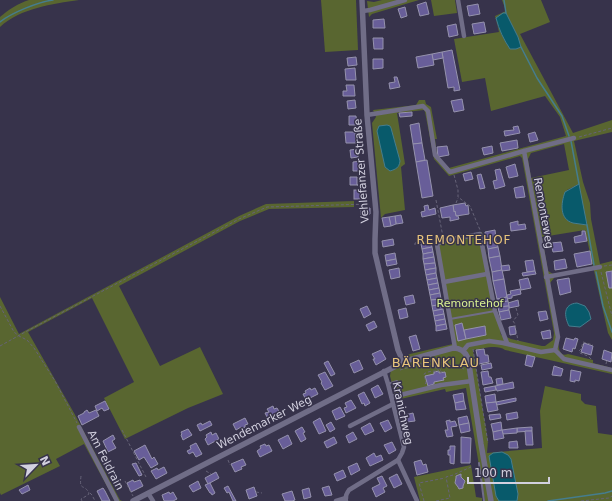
<svg xmlns="http://www.w3.org/2000/svg" width="612" height="501" font-family="'DejaVu Sans',sans-serif">
  <rect width="100%" height="100%" fill="#37334b"/>
  <g fill="#596630" fill-rule="evenodd">
    <path d="M29 0H79C52 4 21 8 0 27V17C8 10 19 3 29 0Z"/>
    <polygon points="321,0 356,0 358,50 325,52"/>
    <polygon points="382,0 419,0 372,14 369,17 367,1 374,2"/>
    <polygon points="431,0 455,0 457,13 434,16"/>
    <path d="M502 0H541L550 22 520 34 573 133 612 120V132L574 141 583 182 590 203 591 219 600 264 612 261V340L608 333 592 262 585 230 542 237 548 271 553 274 554 278 550 283 559 349C561 354 563 356 568 354L593 360V363L612 368V374L505 350C497 344 482 349 473 350L488 441 487 453 542 448 540 411 545 386 581 394V400L585 404 596 406 598 433 612 435V501H517L518 500 496 496 499 501H485L466 388 446 392 445 389 396 400 390 376 392 362 410 354 453 344 434 240 482 232 501 335 511 339 542 346H545L553 340 554 333 522 158 520 156 449 176 434 159 425 112 424 110 397 113 405 164 401 167 405 210 385 214 381 218 372 123 376 117 373 110 416 105 419 100H425L426 104 431 107 437 139H435L437 156 449 168 566 136 560 117 545 96 491 111 485 78 462 82 454 39 499 32 495 16 506 11ZM506 13 518 37 521 47 507 44 498 27 496 19ZM564 144 569 170 531 178 528 159 531 153ZM579 184 586 225C572 221 569 226 562 210L567 190Z"/>
    <polygon points="354,201 354,207 269,209 240,221 119,286 160,366 200,347 223,394 188,408 125,439 104,398 134,382 92,298 28,332 74,413 120,500 122,501 115,501 84,444 56,459 60,466 1,495 0,493 0,297 19,334 239,216 266,204"/>
    <polygon points="471,465 476,497 482,498 482,501 420,501 414,477"/>
  </g>
  <g fill="#085a6b" stroke="#457d8e">
    <path d="M503 13H506L518 37 521 47 516 49H510C504 40 499 30 496 18Z"/>
    <path d="M387 125 390 126 391 128 400 161C399 168 396 169 390 171L385 167 377 131 379 126Z"/>
    <path d="M579 184 587 225C582 224 578 224 573 223 559 219 561 203 565 192Z"/>
    <path d="M577 303 585 306 589 312 591 319 580 327 569 326C564 316 563 304 577 303Z"/>
    <polygon points="502,452 508,455 511,459 518,494 517,501 499,501 496,496 489,456 493,453"/>
  </g>
  <g fill="none" stroke-linecap="round" stroke-linejoin="round">
    <g stroke="#457d8e" stroke-width="1.5">
      <polyline points="504,0 506,13"/>
      <path d="M0 22C11 13 38 2 53 0"/>
      <polyline points="521,47 537,78 562,116 569,136"/>
      <polyline points="571,141 579,184"/>
      <polyline points="587,225 594,265"/>
      <polyline points="596,272 603,306 612,332"/>
      <polyline points="548,501 605,493 612,491"/>
    </g>
  </g>
  <g fill="#685e99" stroke="#9592ad">
    <polygon points="426,2 429,14 420,16 417,5"/>
    <polygon points="478,4 480,14 469,16 467,6"/>
    <polygon points="405,7 407,16 401,18 398,9"/>
    <polygon points="384,19 385,28 373,28 373,20"/>
    <polygon points="484,22 486,32 474,34 472,24"/>
    <polygon points="456,24 458,35 449,37 447,26"/>
    <polygon points="373,38 383,38 383,49 374,49"/>
    <polygon points="452,50 460,90 454,91 454,87 448,88 442,52"/>
    <polygon points="442,52 443,58 433,60 432,54"/>
    <polygon points="432,54 434,65 418,68 416,57"/>
    <polygon points="356,57 357,65 348,66 347,58"/>
    <polygon points="373,59 383,59 383,68 373,69"/>
    <polygon points="355,68 356,80 346,80 345,69"/>
    <polygon points="394,77 397,77 400,87 390,89 389,83 395,82"/>
    <polygon points="346,85 354,85 355,96 343,96 343,91 347,91"/>
    <polygon points="462,99 464,110 454,112 451,101"/>
    <polygon points="355,100 356,108 348,109 347,101"/>
    <polygon points="412,112 412,116 400,117 399,113"/>
    <polygon points="349,116 356,116 357,125 349,125"/>
    <polygon points="419,123 422,143 413,144 410,125"/>
    <polygon points="518,126 520,133 505,136 504,131 514,130 513,127"/>
    <polygon points="345,132 355,132 356,143 346,143"/>
    <polygon points="535,132 538,140 530,142 528,134"/>
    <polygon points="517,140 518,148 502,151 500,143"/>
    <polygon points="422,143 425,160 416,162 413,144"/>
    <polygon points="447,146 449,155 438,157 437,147"/>
    <polygon points="492,146 493,153 484,155 482,148"/>
    <polygon points="358,149 358,157 351,158 350,150"/>
    <polygon points="427,160 433,196 422,198 416,162"/>
    <polygon points="361,161 361,171 353,171 353,162"/>
    <polygon points="515,164 518,176 509,178 506,167"/>
    <polygon points="500,169 505,186 495,189 493,181 497,180 495,170"/>
    <polygon points="471,172 473,179 465,181 463,174"/>
    <polygon points="481,174 485,188 480,189 477,175"/>
    <polygon points="350,177 357,177 357,185 358,185 350,185"/>
    <polygon points="523,186 525,197 516,198 514,188"/>
    <rect x="354" y="190" width="10" height="9"/>
    <polygon points="465,203 466,206 468,205 469,214 456,216 455,211 454,212 453,205"/>
    <polygon points="428,205 429,210 435,208 436,214 422,217 421,212 425,211 424,206"/>
    <polygon points="453,205 454,212 455,211 456,216 458,216 459,219 450,221 450,217 442,218 440,208"/>
    <polygon points="370,208 370,214 361,215 361,209"/>
    <polygon points="401,215 403,223 396,224 395,216"/>
    <polygon points="395,216 396,224 391,226 389,217"/>
    <polygon points="389,217 391,226 384,227 382,218"/>
    <polygon points="518,221 518,225 525,224 526,229 511,231 510,223"/>
    <polygon points="495,230 496,239 486,241 485,232"/>
    <polygon points="582,231 585,231 587,241 575,243 574,237 582,235"/>
    <polygon points="393,239 394,245 383,247 382,241"/>
    <polygon points="496,239 498,247 488,249 486,241"/>
    <polygon points="431,242 432,247 422,249 421,244"/>
    <polygon points="561,242 563,251 553,252 551,243"/>
    <polygon points="432,247 433,252 423,254 422,249"/>
    <polygon points="498,247 500,256 489,258 488,249"/>
    <polygon points="590,251 592,264 577,267 574,254"/>
    <polygon points="433,252 434,257 423,259 423,254"/>
    <polygon points="395,253 396,259 386,261 385,255"/>
    <polygon points="500,256 502,270 492,272 489,258"/>
    <polygon points="434,257 435,263 424,264 423,259"/>
    <polygon points="396,259 397,264 387,266 386,261"/>
    <polygon points="565,259 567,268 555,270 554,261"/>
    <polygon points="533,260 535,271 527,272 525,261"/>
    <polygon points="435,263 436,268 425,270 424,264"/>
    <polygon points="509,265 510,270 502,271 501,266"/>
    <polygon points="399,268 400,277 391,279 389,270"/>
    <polygon points="436,268 436,273 426,275 425,270"/>
    <polygon points="502,270 504,279 493,281 492,272"/>
    <polygon points="535,271 536,274 523,276 522,273"/>
    <polygon points="612,271 612,288 609,288 606,272"/>
    <polygon points="436,273 437,278 427,280 426,275"/>
    <polygon points="437,278 438,283 428,285 427,280"/>
    <polygon points="528,278 531,288 521,290 519,280"/>
    <polygon points="569,278 571,292 560,295 557,280"/>
    <polygon points="504,279 507,297 497,299 493,281"/>
    <polygon points="438,283 439,288 429,290 428,285"/>
    <polygon points="439,288 440,293 430,295 429,290"/>
    <polygon points="520,289 521,294 512,296 512,298 507,299 507,295 511,294 510,291"/>
    <polygon points="440,293 441,299 431,300 430,295"/>
    <polygon points="413,295 415,303 406,305 404,297"/>
    <polygon points="507,297 508,301 498,303 497,299"/>
    <polygon points="441,299 442,304 432,306 431,300"/>
    <polygon points="518,300 519,306 509,308 508,303"/>
    <polygon points="508,301 509,306 498,307 498,303"/>
    <polygon points="442,304 443,309 433,311 432,306"/>
    <polygon points="367,306 371,314 364,318 360,309"/>
    <polygon points="509,306 509,310 499,312 498,307"/>
    <polygon points="406,308 408,317 400,319 398,310"/>
    <polygon points="443,309 444,314 434,316 433,311"/>
    <polygon points="509,310 511,318 501,320 499,312"/>
    <polygon points="546,311 548,319 540,321 538,312"/>
    <polygon points="444,314 445,319 435,321 434,316"/>
    <polygon points="445,319 446,324 436,326 435,321"/>
    <polygon points="374,321 377,327 369,331 366,325"/>
    <polygon points="462,323 466,339 458,341 455,325"/>
    <polygon points="446,324 447,329 436,331 436,326"/>
    <polygon points="485,326 486,335 466,339 464,330"/>
    <polygon points="515,326 516,334 510,335 509,327"/>
    <polygon points="550,330 551,338 543,339 541,332"/>
    <polygon points="416,335 420,349 413,351 409,337"/>
    <polygon points="566,338 574,340 575,338 578,339 575,349 573,348 572,352 563,349"/>
    <polygon points="584,343 593,346 591,355 581,352"/>
    <polygon points="484,349 485,355 488,355 489,362 479,364 476,350"/>
    <polygon points="381,350 386,359 376,365 373,359 375,359 372,354"/>
    <polygon points="604,350 612,353 611,362 602,359"/>
    <polygon points="527,355 535,357 532,367 525,365"/>
    <polygon points="359,360 363,369 354,373 350,364"/>
    <polygon points="328,361 335,374 331,376 324,363"/>
    <polygon points="491,363 492,368 482,370 481,365"/>
    <polygon points="554,366 563,369 561,376 552,375"/>
    <polygon points="571,370 581,372 579,381 575,380 575,382 570,381"/>
    <polygon points="439,371 439,373 445,372 446,377 443,378 444,380 434,382 434,384 428,386 425,376 434,374 434,372"/>
    <polygon points="488,371 489,377 491,377 493,383 483,385 481,372"/>
    <polygon points="325,372 333,386 325,390 321,383 322,382 318,375"/>
    <polygon points="502,378 503,384 497,385 496,379"/>
    <polygon points="513,382 514,388 497,391 495,386"/>
    <polygon points="378,385 383,394 375,398 371,389"/>
    <polygon points="495,386 496,390 485,392 484,388"/>
    <polygon points="310,388 311,390 315,388 318,394 306,400 303,394 306,393 305,391"/>
    <polygon points="364,392 370,403 365,406 364,403 362,404 358,395"/>
    <polygon points="463,393 464,401 455,403 453,395"/>
    <polygon points="495,394 496,402 486,403 485,396"/>
    <polygon points="516,398 516,401 497,405 496,402"/>
    <polygon points="351,400 356,408 346,413 344,408 347,407 345,403"/>
    <polygon points="105,401 109,409 104,411 102,408 97,411 95,406"/>
    <polygon points="464,401 466,409 456,410 455,403"/>
    <polygon points="496,402 498,410 488,412 486,403"/>
    <polygon points="273,406 274,409 277,408 280,413 268,419 265,413 269,412 267,409"/>
    <polygon points="340,407 345,416 336,420 332,411"/>
    <polygon points="87,410 89,413 96,410 99,416 82,425 78,416 84,413 84,412"/>
    <polygon points="517,412 518,418 507,420 506,414"/>
    <polygon points="413,413 415,421 407,422 405,415"/>
    <polygon points="500,414 501,418 490,420 489,415"/>
    <polygon points="467,416 469,423 459,425 458,418"/>
    <polygon points="245,418 248,424 245,425 245,427 242,429 241,427 236,430 233,424"/>
    <polygon points="320,418 326,431 319,434 313,422"/>
    <polygon points="388,420 392,428 385,432 380,423"/>
    <polygon points="450,420 450,422 455,421 457,426 451,427 453,436 447,437 445,430 448,430 446,421"/>
    <polygon points="210,421 212,425 200,431 197,425 201,423 202,425"/>
    <polygon points="331,422 335,429 330,432 326,425"/>
    <polygon points="501,422 502,430 493,432 491,424"/>
    <polygon points="370,423 374,431 365,435 361,428"/>
    <polygon points="469,423 470,431 461,433 459,425"/>
    <polygon points="302,427 305,432 303,433 306,439 301,442 295,431"/>
    <polygon points="532,427 532,431 517,432 517,428"/>
    <polygon points="517,428 517,433 503,434 502,430"/>
    <polygon points="188,429 192,435 183,440 181,435 182,434 181,432"/>
    <polygon points="502,430 504,438 494,440 493,432"/>
    <polygon points="525,431 532,431 533,445 526,445"/>
    <polygon points="211,432 212,435 216,433 219,439 208,445 205,439 207,437 206,435"/>
    <polygon points="353,432 357,439 349,443 346,436"/>
    <polygon points="113,435 115,439 112,441 116,448 108,452 103,441"/>
    <polygon points="288,435 292,444 283,449 278,440"/>
    <polygon points="334,437 337,443 327,448 324,442"/>
    <polygon points="461,437 471,438 470,463 461,463"/>
    <polygon points="517,441 518,448 509,448 509,442"/>
    <polygon points="392,442 396,450 389,454 384,445"/>
    <polygon points="196,443 202,454 196,457 193,452 189,454 187,451 191,449 190,446"/>
    <polygon points="265,444 266,446 269,445 272,451 260,457 257,451 261,448 260,446"/>
    <polygon points="145,445 152,459 154,457 158,464 151,468 144,457 139,460 134,451"/>
    <polygon points="450,446 455,446 454,464 450,463 450,455 448,455 448,450 450,450"/>
    <polygon points="374,453 376,457 381,455 383,460 370,466 366,458"/>
    <polygon points="243,459 246,465 241,467 242,469 235,472 231,464"/>
    <polygon points="421,460 423,465 426,464 428,472 417,475 414,462"/>
    <polygon points="136,463 142,475 139,476 132,464"/>
    <polygon points="357,463 360,470 351,475 348,467"/>
    <polygon points="164,467 167,473 156,479 151,471 157,468 158,470"/>
    <polygon points="343,470 346,477 337,481 334,474"/>
    <polygon points="216,472 219,478 208,484 205,478"/>
    <polygon points="397,474 402,484 394,488 389,478"/>
    <polygon points="461,474 461,477 465,481 463,486 463,488 459,489 458,487 455,483 456,478 456,476"/>
    <polygon points="382,476 387,486 383,488 385,492 376,497 372,488 380,484 377,478"/>
    <polygon points="133,480 134,482 140,480 143,486 131,492 127,483"/>
    <polygon points="198,481 201,488 193,492 189,486"/>
    <polygon points="210,483 215,493 212,495 211,493 210,493 205,485"/>
    <polygon points="28,485 30,490 22,494 19,490"/>
    <polygon points="228,486 236,501 233,501 229,492 227,493 224,488"/>
    <polygon points="329,486 332,495 325,496 322,488"/>
    <polygon points="254,487 257,496 249,499 246,490"/>
    <polygon points="103,488 105,491 110,501 102,501 97,491"/>
    <polygon points="309,488 311,497 304,499 302,490"/>
    <polygon points="292,491 295,500 292,501 285,501 282,494"/>
    <polygon points="169,492 170,494 173,492 177,499 173,501 164,501 162,495"/>
  </g>
  <g fill="none" stroke-linecap="round" stroke-linejoin="round">
    <g stroke="#666378" stroke-width="1" stroke-dasharray="3 2" stroke-linecap="butt">
      <polyline points="579,137 612,128"/>
      <polyline points="454,175 458,190 458,197 470,206 480,230"/>
      <polyline points="436,200 443,237"/>
      <polyline points="456,203 458,198"/>
      <polyline points="415,245 415,243 433,241"/>
      <polyline points="604,266 612,265"/>
      <polyline points="601,272 612,316"/>
      <polyline points="0,306 14,332 19,336 27,340 34,348 55,381 77,423"/>
      <polyline points="516,308 518,315 513,321 515,324 518,341"/>
      <polyline points="0,346 27,331 239,219 267,207 369,204"/>
      <polyline points="473,349 488,443"/>
      <path d="M591 359C588 355 584 355 580 353L579 351 581 349 583 342 593 345"/>
      <polyline points="434,361 437,371"/>
      <polyline points="606,364 607,360"/>
      <polyline points="437,369 442,368"/>
      <polyline points="400,370 434,360 464,369"/>
      <polyline points="440,372 442,372 442,370 440,370"/>
      <path d="M425 384 426 383 424 374C428 371 434 371 439 371"/>
      <polyline points="275,416 278,421"/>
      <polyline points="122,430 146,477"/>
      <polyline points="228,460 230,465"/>
      <polyline points="206,471 211,474"/>
      <path d="M81 476C79 492 84 483 89 493L88 495 81 499 82 501"/>
      <polyline points="125,481 133,496"/>
      <polyline points="256,492 262,493"/>
      <polyline points="90,493 92,495 95,501"/>
      <polyline points="163,501 164,500"/>
      <polyline points="424,501 419,483 445,478"/>
      <polyline points="436,501 450,498 446,477 453,475 471,467"/>
      <polyline points="581,501 609,498 612,496"/>
    </g>
    <g stroke="#706d87" stroke-width="2">
      <polyline points="450,319 495,311"/>
      <polyline points="388,384 397,381"/>
      <polyline points="479,463 484,501"/>
    </g>
    <g stroke="#706d87" stroke-width="4.5">
      <polyline points="458,0 464,36"/>
      <polyline points="363,11 370,10 405,0"/>
      <polyline points="367,115 423,106 428,111 435,155 450,172 524,151 558,337 555,350"/>
      <polyline points="524,151 574,138"/>
      <polyline points="546,277 600,267"/>
      <polyline points="444,282 487,274"/>
      <polyline points="455,348 437,244 443,241 480,234 495,311 507,343"/>
      <polyline points="555,350 564,359 612,370"/>
      <polyline points="463,351 468,345 489,341 503,343 541,352 555,350"/>
      <polyline points="392,397 441,385 472,381"/>
      <polyline points="350,426 393,404"/>
      <polyline points="79,427 117,501"/>
      <polyline points="398,460 417,501"/>
      <polyline points="148,493 153,501"/>
      <polyline points="336,501 346,498"/>
      <path d="M346 501C345 497 346 494 349 490L398 460 402 453 404 447 388 384 384 371"/>
    </g>
    <g stroke="#706d87" stroke-width="5.5">
      <polyline points="362,0 367,115 376,212 375,239 375,253 398,350 401,357 404,359"/>
      <path d="M404 359 409 360 453 348C460 348 465 351 468 358L481 444 491 501"/>
      <polyline points="133,501 394,367 404,359"/>
    </g>
  </g>
  <g text-anchor="middle" stroke-width="3" stroke-linejoin="round" paint-order="stroke">
    <g font-size="11" fill="#d2d0df" stroke="#37334b">
      <text transform="translate(361 171) rotate(-94)" y="4">Vehlefanzer Straße</text>
      <text transform="translate(544 213) rotate(80)" y="4">Remonteweg</text>
      <text transform="translate(403 413) rotate(78)" y="4">Kranichweg</text>
      <text transform="translate(264 422) rotate(-27)" y="4">Wendemarker Weg</text>
      <text transform="translate(106 460) rotate(63)" y="4">Am Feldrain</text>
    </g>
    <g font-size="11" fill="#d9f191" stroke="#37334b">
      <text x="470" y="307">Remontehof</text>
    </g>
    <g font-size="12" letter-spacing="1" fill="#e8c47b" stroke="#37334b">
      <text x="464" y="244">REMONTEHOF</text>
    </g>
    <g font-size="13" letter-spacing="1" fill="#e8c47b" stroke="#37334b">
      <text x="436" y="367">BÄRENKLAU</text>
    </g>
  </g>
  <g transform="translate(36 465) rotate(65)" stroke="#37334b" stroke-width="3" paint-order="stroke">
  <path d="M0-3L7 15L0 10L-7 15Z" fill="#d2d0df"/>
  <text y="-6" font-size="11" font-weight="bold" text-anchor="middle" fill="#d2d0df">N</text>
  </g>
  <path d="M468 477v6h81v-6" fill="none" stroke="#d2d0df" stroke-width="2"/>
  <text x="474" y="477" font-size="12" fill="#d2d0df" stroke="#37334b" stroke-width="3" paint-order="stroke">100 m</text>
</svg>
